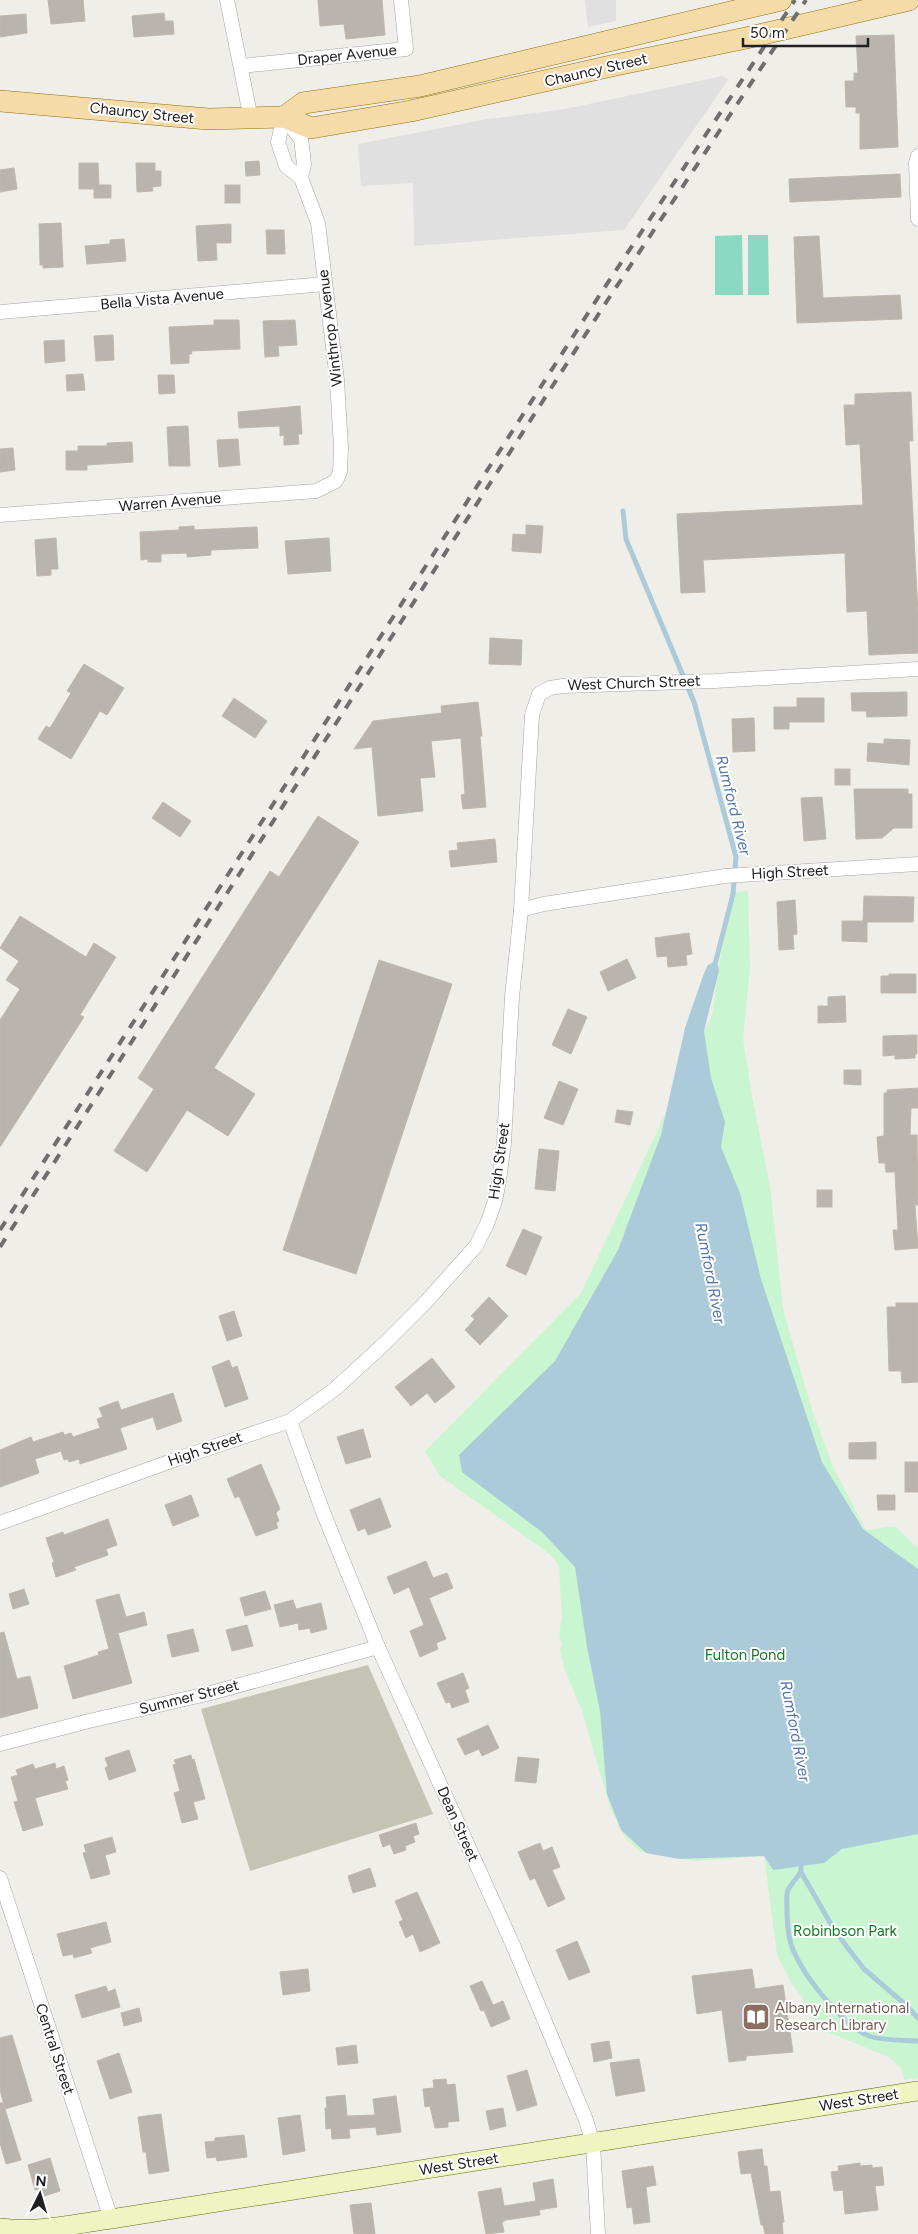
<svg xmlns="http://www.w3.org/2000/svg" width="918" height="2234" font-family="Figtree,sans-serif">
  <rect width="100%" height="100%" fill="#f0eee8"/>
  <polygon fill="#c3c4b4" points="368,1665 433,1814 250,1871 201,1709"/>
  <path fill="#c9f6d1" d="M748 891 750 970 743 1039 752 1095 771 1193 783 1309 812 1410 833 1467 866 1530 895 1526 918 1548V2078L904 2080 901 2068 889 2057 820 2029 801 2004 804 2000 792 1984 777 1955 764 1856 694 1861 640 1852 626 1839 610 1807 582 1711 565 1670 560 1650 562 1643 559 1638C561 1631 559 1626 562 1620L559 1567 554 1558 540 1547 440 1476 425 1451 581 1293 712 1015 730 893Z"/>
  <g fill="#8cd9c2">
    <polygon points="742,235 743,295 715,295 715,236"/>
    <polygon points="748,235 768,235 769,295 748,295"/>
  </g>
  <g fill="#e0e0e0">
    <polygon points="585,0 616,0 616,21 588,27"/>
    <polygon points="723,76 728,80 624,230 414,246 413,183 361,186 358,144 488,119 565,109"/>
  </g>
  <polygon fill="#accbda" points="714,962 718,965 719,971 704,1031 711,1078 725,1122 721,1147 740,1193 761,1279 822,1462 863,1529 918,1569 918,1834 842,1849 824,1863 773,1870 764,1856 679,1859 646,1853 621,1830 607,1794 600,1711 587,1647 575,1567 542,1532 462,1472 459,1455 555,1361 618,1250 661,1135 685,1028 704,973 708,965"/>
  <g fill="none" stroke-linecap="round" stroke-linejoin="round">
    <g stroke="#accbda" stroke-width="5">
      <polyline points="623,511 626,539 694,702 736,857 733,894 714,968"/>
      <polyline points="801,1859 801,1872 832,1926 847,1947 864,1969 906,2005 918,2018"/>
      <path d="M801 1872C797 1878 791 1884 788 1890 786 1895 787 1904 787 1909 787 1924 788 1941 795 1954 806 1978 844 2027 869 2036 884 2041 902 2040 918 2041"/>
    </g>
  </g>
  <g fill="#b9b4ad" stroke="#c1b7ab">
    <polygon points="48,0 83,0 85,21 51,24"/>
    <polygon points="318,0 382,0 385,35 346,39 344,24 320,26"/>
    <polygon points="164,13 165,21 173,21 174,34 134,37 132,16"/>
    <polygon points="26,14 27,33 0,37 0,16"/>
    <polygon points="894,35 898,147 860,149 860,113 856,113 856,107 846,107 845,81 854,81 854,73 858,73 856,36"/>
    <polygon points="259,161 260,175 246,176 245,162"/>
    <polygon points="79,163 98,163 99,185 111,185 111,198 94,198 94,189 79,189"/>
    <polygon points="136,163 155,163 155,171 161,171 161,186 152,187 153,191 137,192"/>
    <polygon points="14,168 17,189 0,192 0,170"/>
    <polygon points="900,174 901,197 790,202 789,179"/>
    <rect x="225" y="185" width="15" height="18"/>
    <polygon points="61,223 63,267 43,268 43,265 40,265 39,224"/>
    <polygon points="231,224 231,243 216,243 217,260 198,261 196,226"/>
    <polygon points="266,230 284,230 285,254 267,254"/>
    <polygon points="819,236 823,298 900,295 902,319 797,323 794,237"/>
    <polygon points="124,239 126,261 87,264 85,246 110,244 110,240"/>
    <polygon points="214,320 239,320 240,349 191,351 192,354 189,354 189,363 171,364 169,327 214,325"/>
    <polygon points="295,320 297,345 278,346 279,356 265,357 263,321"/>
    <polygon points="113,335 114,360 96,361 94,336"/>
    <polygon points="64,340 65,361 45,363 44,341"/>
    <polygon points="83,374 85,390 67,391 66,375"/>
    <polygon points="158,375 174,375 175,393 159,394"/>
    <polygon points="911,392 913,441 909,441 918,613 918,653 869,655 867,611 847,612 845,553 703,560 705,592 681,593 677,514 863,505 860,444 846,445 844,405 855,405 855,394"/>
    <polygon points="300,406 302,434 298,434 299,444 284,445 284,435 280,436 280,426 239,428 238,412"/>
    <polygon points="188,426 190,466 169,466 167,427"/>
    <polygon points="238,439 240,465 219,467 217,440"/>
    <polygon points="132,442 133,462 87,465 87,470 66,470 66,451 78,451 78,446 107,446 107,443"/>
    <polygon points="13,448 15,470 0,472 0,449"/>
    <polygon points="526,525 543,526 541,553 512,551 513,534 526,535"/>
    <polygon points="194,526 194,530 257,527 258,548 211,550 211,555 187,557 187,553 161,554 161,562 148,562 148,559 141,560 140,532 179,530 179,527"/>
    <polygon points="56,538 58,569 51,569 51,575 37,576 35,540"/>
    <polygon points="329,538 331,571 288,574 285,541"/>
    <polygon points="490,638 522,640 521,665 489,664"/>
    <polygon points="84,664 124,688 107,715 100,711 71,759 38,739 46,726 50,728 71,693 67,691"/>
    <polygon points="907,692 907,716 867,717 866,711 852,711 851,693"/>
    <polygon points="234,698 267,721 255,738 222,716"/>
    <polygon points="797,698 824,698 824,722 789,722 789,729 774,729 774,707 797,707"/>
    <polygon points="478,702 482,736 480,736 486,807 463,809 461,795 465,794 461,738 431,741 435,777 420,778 423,811 378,816 372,747 354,749 373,721 442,713 441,706"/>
    <polygon points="754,718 755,751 733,752 732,719"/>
    <polygon points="884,739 910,740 909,765 867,761 868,743 884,744"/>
    <rect x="835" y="769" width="15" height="16"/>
    <polygon points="854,789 908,789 908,794 912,794 912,828 894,828 882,838 856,839"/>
    <polygon points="822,797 826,839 804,841 801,798"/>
    <polygon points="163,802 191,821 180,837 152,818"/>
    <polygon points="318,816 359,842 214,1068 255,1094 228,1136 187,1110 147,1172 114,1151 154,1089 138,1078 270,871 279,877"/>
    <polygon points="495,839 497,862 451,867 449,851 458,850 457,843"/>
    <polygon points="864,896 914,897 913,922 867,922 867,942 842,941 842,921 863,921"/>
    <polygon points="795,900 797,934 793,935 794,949 779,950 777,902"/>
    <polygon points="20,916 86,957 94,943 116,957 80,1015 84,1017 0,1147 0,1020 20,989 6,980 19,961 0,948"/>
    <polygon points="689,933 692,954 686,955 687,965 668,967 667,956 657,957 655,938"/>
    <polygon points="627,959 636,978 608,991 600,972"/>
    <polygon points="379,960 452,984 356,1274 283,1250"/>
    <polygon points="889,974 916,974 916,993 881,993 881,976 889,976"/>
    <polygon points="845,996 846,1022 818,1023 818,1006 828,1006 828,997"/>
    <polygon points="568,1009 587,1017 571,1054 552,1045"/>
    <polygon points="917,1035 917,1054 915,1054 915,1058 895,1059 895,1055 883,1056 883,1036"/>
    <polygon points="844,1070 861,1070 861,1085 844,1084"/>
    <polygon points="559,1081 578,1089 563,1125 544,1118"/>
    <polygon points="918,1088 918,1108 911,1108 910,1135 917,1135 918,1205 915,1205 918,1248 895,1250 893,1230 898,1230 895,1172 886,1172 885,1163 879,1163 877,1137 884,1136 884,1093 887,1093 887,1090"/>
    <polygon points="617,1110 633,1112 630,1125 615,1122"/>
    <polygon points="539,1149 559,1151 555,1191 535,1189"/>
    <rect x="817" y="1190" width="15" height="17"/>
    <polygon points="523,1229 542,1237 526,1275 506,1266"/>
    <polygon points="489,1297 508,1316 480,1345 465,1330 475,1319 471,1316"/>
    <polygon points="896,1303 918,1303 918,1382 902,1383 901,1371 889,1371 887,1307 896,1307"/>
    <polygon points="234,1311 242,1336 227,1341 219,1316"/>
    <polygon points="432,1358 455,1387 435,1403 427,1393 411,1406 395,1387"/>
    <polygon points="229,1360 232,1368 237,1366 248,1399 225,1407 212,1367"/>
    <polygon points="173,1393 182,1421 157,1430 153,1417 120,1428 127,1449 80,1464 79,1459 69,1462 68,1459 64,1460 61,1451 35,1459 39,1473 0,1487 0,1450 31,1437 33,1442 63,1432 64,1435 71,1433 73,1437 100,1428 97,1419 103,1417 99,1408 118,1401 121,1410"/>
    <polygon points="363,1429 371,1457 346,1464 337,1437"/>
    <polygon points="876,1442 876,1459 849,1459 849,1443"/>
    <rect x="905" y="1462" width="13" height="30"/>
    <polygon points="261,1464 280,1509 276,1513 279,1521 276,1523 278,1528 256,1536 239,1496 235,1498 227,1479"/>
    <polygon points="191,1495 199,1516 173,1526 165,1505"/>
    <polygon points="877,1495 895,1495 895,1510 878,1510"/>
    <polygon points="380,1498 391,1527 368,1535 365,1528 358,1531 350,1510"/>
    <polygon points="108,1519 117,1545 106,1549 108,1555 74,1567 76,1570 56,1577 52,1563 54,1562 46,1538 63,1532 64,1535"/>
    <polygon points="426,1561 433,1578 447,1573 453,1588 429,1598 446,1639 436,1643 438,1649 420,1657 410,1631 424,1625 409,1587 394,1594 387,1577"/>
    <polygon points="24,1589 29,1604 13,1609 9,1594"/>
    <polygon points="265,1591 271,1609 245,1616 240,1598"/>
    <polygon points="119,1594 126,1617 144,1612 147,1625 118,1633 132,1683 73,1699 64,1666 99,1655 98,1652 109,1649 96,1600"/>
    <polygon points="293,1600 296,1609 321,1603 327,1629 311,1633 310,1628 299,1630 298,1623 280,1627 274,1605"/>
    <polygon points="247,1625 253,1646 232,1651 226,1630"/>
    <polygon points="193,1629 199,1651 172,1657 167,1635"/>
    <polygon points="4,1632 17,1679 30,1676 38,1708 0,1718 0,1633"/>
    <polygon points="463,1673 469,1688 465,1690 469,1702 452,1708 450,1702 446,1703 437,1683"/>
    <polygon points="488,1725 499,1748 482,1756 479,1749 465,1755 457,1739"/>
    <polygon points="129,1750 136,1771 109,1780 105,1768 108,1766 105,1758"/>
    <polygon points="191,1755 192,1760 194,1759 205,1799 193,1802 198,1819 182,1823 174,1793 180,1791 173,1765 176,1764 174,1760"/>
    <polygon points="518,1757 539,1759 536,1783 515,1781"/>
    <polygon points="55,1763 56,1769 64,1766 68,1780 65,1781 68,1789 35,1798 43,1825 23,1831 14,1802 18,1801 11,1777 18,1775 16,1770 33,1764 35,1769"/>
    <polygon points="416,1823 419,1834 413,1836 415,1842 405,1846 406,1850 394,1854 390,1844 383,1847 379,1835"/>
    <polygon points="112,1837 116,1852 105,1855 110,1874 91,1879 83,1853 86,1852 84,1845"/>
    <polygon points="540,1843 543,1851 552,1847 560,1867 552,1870 565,1899 548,1907 535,1878 530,1880 518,1852"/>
    <polygon points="370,1868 376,1886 353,1893 348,1876"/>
    <polygon points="417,1892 440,1943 420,1952 413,1934 406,1938 399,1922 403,1920 395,1901"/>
    <polygon points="106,1922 111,1942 90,1948 92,1953 74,1958 73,1954 63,1956 57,1934"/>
    <polygon points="577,1941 590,1972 569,1980 556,1950"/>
    <polygon points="308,1969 310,1991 283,1995 280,1972"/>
    <polygon points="752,1969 755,1989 783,1985 793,2052 746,2056 746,2060 729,2062 722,2010 697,2014 692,1976"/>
    <polygon points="482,1981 493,2005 503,2001 510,2019 491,2027 484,2010 481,2011 470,1986"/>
    <polygon points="106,1986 108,1992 115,1989 120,2007 82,2018 75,1995"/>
    <polygon points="139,2008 142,2021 124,2026 121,2013"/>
    <polygon points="12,2035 32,2101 5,2109 0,2090 0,2038"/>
    <polygon points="609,2041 612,2058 594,2062 591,2044"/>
    <polygon points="356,2045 358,2063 338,2065 336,2048"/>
    <polygon points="119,2053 132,2092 110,2099 97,2061"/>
    <polygon points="639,2059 645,2091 616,2096 610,2063"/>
    <polygon points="527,2070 537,2105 517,2111 507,2076"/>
    <polygon points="446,2079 447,2085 455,2084 459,2121 448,2122 448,2127 435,2128 430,2106 425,2107 423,2089 434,2088 433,2080"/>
    <polygon points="345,2095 347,2116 375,2115 373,2099 396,2096 401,2132 377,2135 376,2127 349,2129 350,2138 332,2139 331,2128 326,2129 325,2108 327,2108 326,2097"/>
    <polygon points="0,2103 3,2103 21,2160 6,2164 0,2143"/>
    <polygon points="503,2108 506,2126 490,2130 486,2111"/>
    <polygon points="161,2114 169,2171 149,2174 146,2152 143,2152 138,2117"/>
    <polygon points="300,2115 305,2151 283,2155 278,2118"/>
    <polygon points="244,2135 247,2157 217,2161 216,2157 207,2158 205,2142 215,2141 215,2138"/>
    <polygon points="762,2149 764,2166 767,2166 770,2192 780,2191 784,2222 782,2222 783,2234 765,2234 763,2225 761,2225 751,2173 741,2174 738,2152"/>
    <polygon points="50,2158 60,2191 41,2197 39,2189 35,2190 28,2165"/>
    <polygon points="860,2163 860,2166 872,2165 872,2168 882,2167 884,2185 875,2186 878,2210 845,2214 843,2190 834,2191 831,2172 839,2171 838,2166"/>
    <polygon points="653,2166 656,2185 646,2187 650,2222 634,2224 632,2207 627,2208 622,2171"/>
    <polygon points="553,2179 557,2207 539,2210 540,2215 506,2220 502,2222 504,2232 486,2234 478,2192 501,2188 504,2206 536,2201 533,2183"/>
    <polygon points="371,2203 375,2234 354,2234 350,2205"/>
  </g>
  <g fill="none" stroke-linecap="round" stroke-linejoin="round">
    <g stroke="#a4a4a4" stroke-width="15">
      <g id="minor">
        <polyline points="227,0 251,119"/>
        <polyline points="241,66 406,49 401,0"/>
        <polyline points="286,120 301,139 304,164 301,178"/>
        <polyline points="918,156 916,163 918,219"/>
        <polyline points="0,312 325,284"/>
        <polyline points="0,515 316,491 336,481 340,472 341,448 337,380 318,223 301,178 286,166 278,142 284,117"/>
        <polyline points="521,910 532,715 539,694 550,688 563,686 715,681 918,669"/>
        <polyline points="290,1421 323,1512 378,1647 513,1945 586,2120 593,2144 598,2234"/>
        <polyline points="0,1523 177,1459 290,1421 335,1389 384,1344 424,1304 476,1246 487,1224 495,1201 499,1181 504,1143 512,997 521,910 544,904 725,876 918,864"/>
        <polyline points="0,1744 89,1721 211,1693 378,1647"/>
        <polyline points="0,1878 111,2219"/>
      </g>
    </g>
    <g stroke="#5e710d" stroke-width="20">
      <path id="secondary" d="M0 2228C36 2233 75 2224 111 2219L918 2091"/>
    </g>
    <g stroke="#91710c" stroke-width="22">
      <g id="primary">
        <polyline points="0,101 208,119 284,117 311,128 411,111 611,66 746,38 909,0"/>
        <polyline points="284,117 303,103 420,86 781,0"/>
      </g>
    </g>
    <use href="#minor" stroke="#fff" stroke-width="14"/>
    <use href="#secondary" stroke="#eef5c1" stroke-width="19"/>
    <use href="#primary" stroke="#f5dba8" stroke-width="21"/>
    <g stroke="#6e6e6e" stroke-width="4" stroke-dasharray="10 10" stroke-linecap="butt">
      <polyline points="0,1230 599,296 795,0"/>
      <polyline points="0,1247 607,301 806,0"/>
    </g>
  </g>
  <defs>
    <g id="library-square" transform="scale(1.4375)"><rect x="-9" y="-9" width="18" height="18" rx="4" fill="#8d6e63" stroke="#fff"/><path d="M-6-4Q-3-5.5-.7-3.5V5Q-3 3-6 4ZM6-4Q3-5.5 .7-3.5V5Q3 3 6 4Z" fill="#fff"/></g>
  </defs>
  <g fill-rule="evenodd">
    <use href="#library-square" x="756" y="2017"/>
  </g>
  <g text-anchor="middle" stroke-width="4" stroke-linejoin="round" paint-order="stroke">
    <g font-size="15" fill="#202020" stroke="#fff">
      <text transform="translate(347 55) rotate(-6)" y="5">Draper Avenue</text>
      <text transform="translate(596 70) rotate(-13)" y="5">Chauncy Street</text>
      <text transform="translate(142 113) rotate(6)" y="5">Chauncy Street</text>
      <text transform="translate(162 299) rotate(-5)" y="5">Bella Vista Avenue</text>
      <text transform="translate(330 328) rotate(-97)" y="5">Winthrop Avenue</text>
      <text transform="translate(170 502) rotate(-5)" y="5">Warren Avenue</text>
      <text transform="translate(634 683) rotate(-2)" y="5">West Church Street</text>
      <text transform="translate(790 872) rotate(-3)" y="5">High Street</text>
      <text transform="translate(499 1161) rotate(-82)" y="5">High Street</text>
      <text transform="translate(205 1449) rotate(-19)" y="5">High Street</text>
      <text transform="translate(189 1697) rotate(-14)" y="5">Summer Street</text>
      <text transform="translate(458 1824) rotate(66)" y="5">Dean Street</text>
      <text transform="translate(55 2049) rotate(72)" y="5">Central Street</text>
      <text transform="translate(859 2100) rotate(-9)" y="5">West Street</text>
      <text transform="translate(459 2164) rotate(-9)" y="5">West Street</text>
    </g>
    <g font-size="15" fill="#147926" stroke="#fff">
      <text x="745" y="1660">Fulton Pond</text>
      <text x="845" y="1936">Robinbson Park</text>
    </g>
    <g font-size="15" fill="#785e54" stroke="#fff" text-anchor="start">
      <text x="775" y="2013">Albany International<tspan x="775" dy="17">Research Library</tspan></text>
    </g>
    <g font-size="16" font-style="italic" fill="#5377aa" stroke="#fff">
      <text transform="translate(734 805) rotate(76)" y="6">Rumford River</text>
      <text transform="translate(711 1273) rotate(79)" y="6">Rumford River</text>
      <text transform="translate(796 1731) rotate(79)" y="6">Rumford River</text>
    </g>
  </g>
  <g transform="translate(40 2194) rotate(5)" stroke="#ffffff" stroke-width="4" paint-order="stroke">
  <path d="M0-4L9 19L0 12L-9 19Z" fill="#202020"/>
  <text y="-8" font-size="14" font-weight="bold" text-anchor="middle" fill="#202020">N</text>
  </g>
  <path d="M743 38v8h125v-8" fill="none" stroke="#202020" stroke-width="2.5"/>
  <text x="750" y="38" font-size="15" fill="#202020" stroke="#ffffff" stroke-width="4" paint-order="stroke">50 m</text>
</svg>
